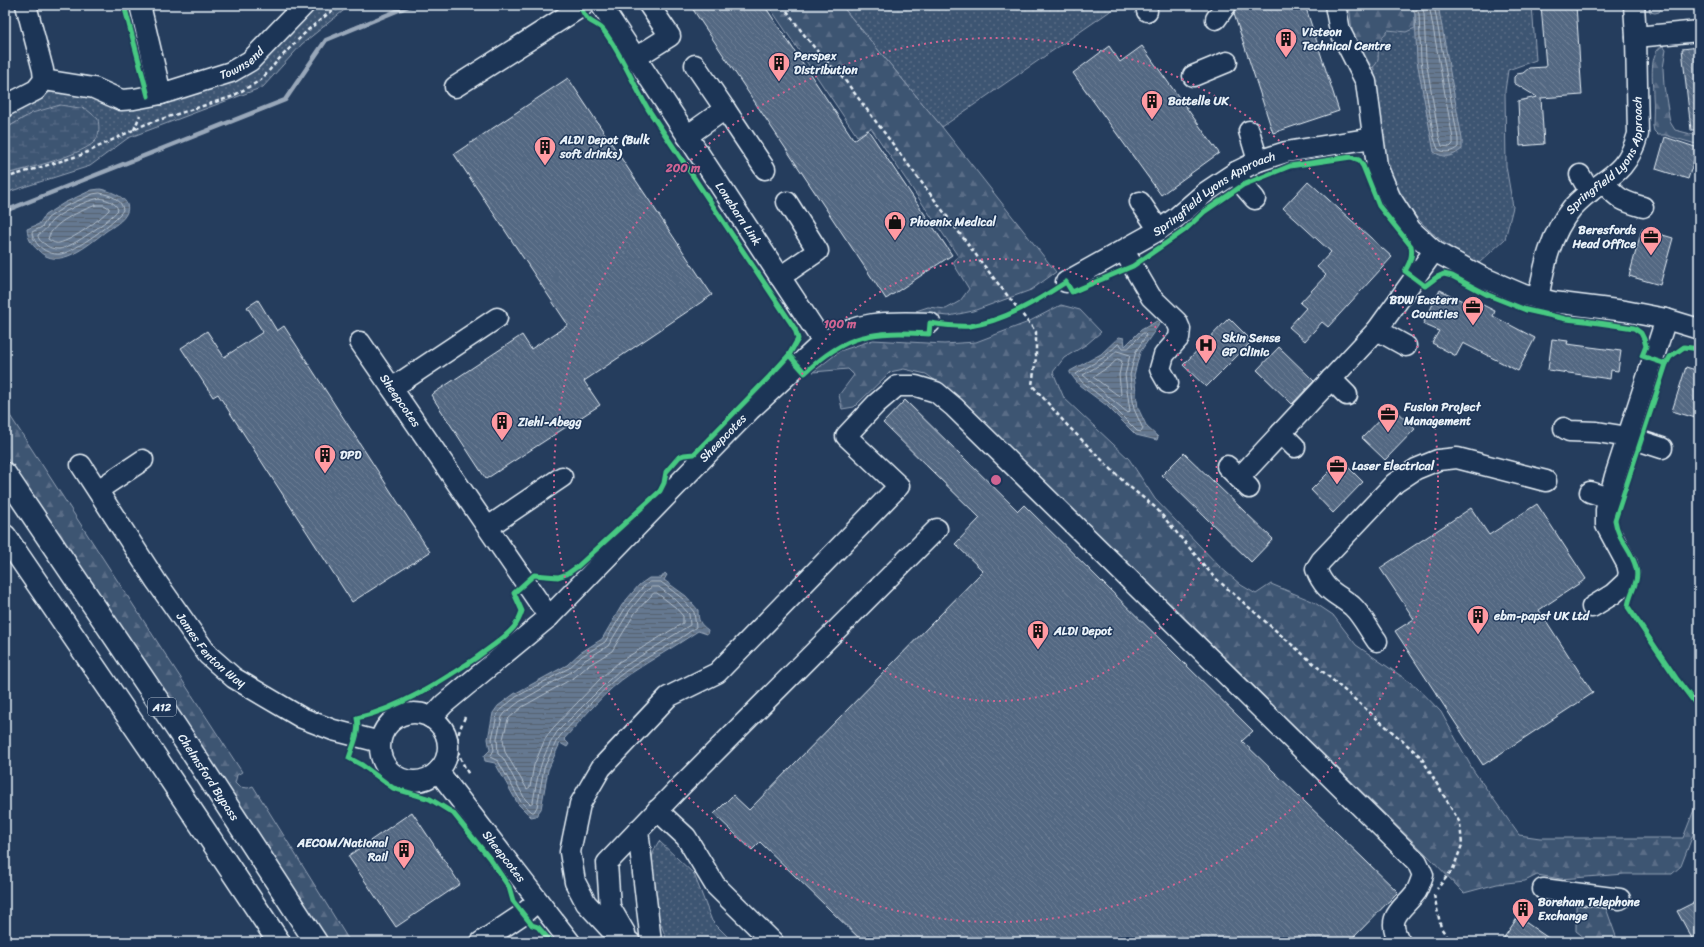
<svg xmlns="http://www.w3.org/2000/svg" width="1704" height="947" font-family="Sriracha,sans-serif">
  <defs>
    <pattern id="grass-dots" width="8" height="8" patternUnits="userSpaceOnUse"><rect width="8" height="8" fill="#3e5472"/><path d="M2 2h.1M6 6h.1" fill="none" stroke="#5a6d87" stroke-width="1.8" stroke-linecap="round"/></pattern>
    <pattern id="forest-firs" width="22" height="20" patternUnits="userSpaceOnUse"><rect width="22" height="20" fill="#3e5472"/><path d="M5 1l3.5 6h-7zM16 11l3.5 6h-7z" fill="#5a6d87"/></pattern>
    <pattern id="wetland-marsh" width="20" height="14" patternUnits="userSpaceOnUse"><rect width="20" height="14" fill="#3e5472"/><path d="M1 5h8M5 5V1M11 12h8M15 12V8" fill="none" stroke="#5a6d87"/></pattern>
    <pattern id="water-rules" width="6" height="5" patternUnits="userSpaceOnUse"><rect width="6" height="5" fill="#657890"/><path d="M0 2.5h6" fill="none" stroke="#576270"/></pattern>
    <pattern id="building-back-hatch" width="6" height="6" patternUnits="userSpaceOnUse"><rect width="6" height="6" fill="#536782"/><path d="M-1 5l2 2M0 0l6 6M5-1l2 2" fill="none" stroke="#6c7d94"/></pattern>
  </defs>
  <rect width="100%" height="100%" fill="#253d5d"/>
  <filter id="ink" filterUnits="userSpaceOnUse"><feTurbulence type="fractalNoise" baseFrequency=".025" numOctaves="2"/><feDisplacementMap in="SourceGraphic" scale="8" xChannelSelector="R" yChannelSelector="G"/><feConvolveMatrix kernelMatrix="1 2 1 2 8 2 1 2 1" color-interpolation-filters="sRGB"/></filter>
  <g filter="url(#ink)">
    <g fill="url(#grass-dots)" stroke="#93a2b5">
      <polygon points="315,5 357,5 348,7 302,44 263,87 128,138 90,166 5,193 5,174 27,169 32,113 5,129 5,114 55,90 94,94 232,79"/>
      <polygon points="841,5 1119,5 942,127"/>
      <path d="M1365 5H1532L1536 60 1508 70 1505 91 1506 166 1513 207 1505 239 1478 264C1444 246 1414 222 1396 187 1392 180 1390 171 1387 164Z"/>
      <path d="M659 841 694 874 712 921 733 942H668C656 916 641 866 659 841Z"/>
    </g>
    <g fill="url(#forest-firs)" stroke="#93a2b5">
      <polygon points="768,5 841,5 942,127 1056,272 1031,290 973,311 949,316 927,314 916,311 928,307 946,309 960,301 969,289 953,263 958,256 871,128 857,136"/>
      <path d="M1349 5H1411L1415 14V28L1406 32 1388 30C1385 34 1380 39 1379 44 1377 54 1381 62 1372 68H1367L1353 39Z"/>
      <polygon points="1648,5 1663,5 1663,6 1659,12 1655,13 1650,12"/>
      <path d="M1663 46 1666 50 1663 68 1664 86 1670 122 1675 130 1699 136V145L1665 135H1658L1654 131 1653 126C1653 116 1654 106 1653 95 1653 82 1648 52 1663 46Z"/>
      <polygon points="1061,305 1080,310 1101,332 1087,344 1064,358 1053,372 1064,398 1129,459 1155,499 1219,566 1241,585 1256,594 1271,584 1312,601 1333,615 1356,645 1417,687 1441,712 1473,770 1519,835 1540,838 1683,838 1699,797 1699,819 1681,866 1672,874 1624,874 1561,879 1537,875 1525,881 1497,884 1464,893 1426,854 952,392 926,374 904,369 890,372 854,407 842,409 839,395 854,375 848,369 813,372 840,351 873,340 944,344 976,342 1026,323"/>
      <polygon points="5,408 242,772 237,775 235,783 239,787 248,788 253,786 350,942 324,942 5,455"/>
      <polygon points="1576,905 1606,908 1618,942 1590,942 1576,931"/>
    </g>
    <path fill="url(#wetland-marsh)" stroke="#93a2b5" d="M60 105 86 109 98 119C99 126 100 133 96 140 86 154 24 170 5 174V129L32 113Z"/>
    <g fill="url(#water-rules)" stroke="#99a8ba">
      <path d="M1411 5H1438L1462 139V149C1452 157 1445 159 1434 152L1417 61 1415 14Z"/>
      <path d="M100 189C110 191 132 198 127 212 124 221 112 227 105 232 88 245 58 272 38 250 31 244 28 239 27 229L39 224 45 215 64 203 92 190Z"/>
      <polygon points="1157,321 1160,323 1140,352 1134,375 1138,408 1147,427 1158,437 1157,440 1136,435 1106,405 1079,385 1070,373 1070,371 1101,354 1119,337 1124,338 1125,346 1141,330"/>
      <path d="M665 573 667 575 664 580 686 596 698 610C698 621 700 624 708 630L707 634 698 631C676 646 652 659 630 674 607 689 583 718 564 739L569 744 567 747 560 743 548 770 541 809 536 816 531 817 518 804 495 763 485 761 484 756 490 750 488 739 493 713 498 706 514 694 567 665 580 653 602 639 622 605 639 585 649 578H661Z"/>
    </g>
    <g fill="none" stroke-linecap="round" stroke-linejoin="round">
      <g stroke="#b4c1ce" stroke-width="1">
        <path d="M1415 5 1419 14 1421 61 1434 138 1438 149C1445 154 1452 152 1458 147V139L1434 5"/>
        <polyline points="1421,5 1424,13 1426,60 1439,137 1442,146 1450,147 1453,144 1453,139 1429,5"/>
        <path d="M100 193C110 195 122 199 123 210 117 221 74 252 61 254 52 255 44 251 38 245 35 241 32 237 32 232L42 227 48 218 66 206 93 194Z"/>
        <path d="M100 198C107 200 116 202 118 210 110 220 72 248 59 249 54 249 48 248 45 244 41 242 38 239 38 235 46 230 46 228 51 222 60 212 88 200 100 198Z"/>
        <path d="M96 205H104L109 208V210C99 220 73 240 59 243 55 244 51 241 48 239 52 222 81 211 96 205Z"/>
        <polygon points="1143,333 1145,333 1146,336 1136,351 1130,375 1134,409 1143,429 1141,432 1137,431 1108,402 1082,382 1076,374 1104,357 1118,344 1120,344 1123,348 1128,348"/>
        <polygon points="1117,351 1130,355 1125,375 1130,411 1128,413 1083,375 1106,361"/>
        <polygon points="1118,359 1122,361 1119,375 1121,394 1119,396 1093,377 1110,366"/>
        <path d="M650 582H661L683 599 694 612 696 627C675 644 649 655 626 671 602 688 582 714 561 735L556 742 544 768 537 807 534 812H532L521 802 498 761 490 757 494 750 492 739 497 715 501 709 516 697 569 668 582 656 605 642 626 607 642 588Z"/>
        <path d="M652 587H659L679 603 689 614 690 625 623 667 607 682 557 732C541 757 538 773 533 802L530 804 525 799 503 758 498 754 497 738 502 717 505 713 519 702 571 672 585 660 608 646 630 610 645 592Z"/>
        <polygon points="654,593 657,593 675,607 683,616 683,623 619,662 602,677 553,728 546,737 534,765 530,787 527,789 505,752 503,739 508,719 522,707 575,677 589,665 612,651 635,613"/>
      </g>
      <polyline stroke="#99a8ba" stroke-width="4.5" points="5,211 285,100 326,40 411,5"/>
    </g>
    <g fill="url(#building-back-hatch)" stroke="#e8f1f8">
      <polygon points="690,5 764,5 854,140 868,130 952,255 886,299"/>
      <polygon points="1241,5 1305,5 1339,111 1273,133 1234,14 1237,6"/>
      <polygon points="1541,5 1576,5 1582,95 1541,98 1544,144 1520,146 1518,101 1537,97 1514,83 1514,77 1517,74 1523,73 1529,68 1546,67"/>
      <polygon points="1109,46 1120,62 1142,46 1219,153 1161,195 1073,73"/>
      <polygon points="1699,47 1699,130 1691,130 1682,49"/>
      <polygon points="568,78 712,295 584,381 600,405 486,479 431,395 522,335 531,349 568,325 454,154"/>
      <polygon points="1665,137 1698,148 1688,179 1656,169"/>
      <polygon points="1308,181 1392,257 1328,327 1322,322 1305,341 1289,327 1306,308 1300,303 1326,275 1317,267 1331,252 1283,208"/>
      <polygon points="1642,229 1673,238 1660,285 1629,276"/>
      <polygon points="1440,290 1477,308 1479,303 1495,311 1493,316 1535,338 1518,371 1463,343 1456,356 1432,343 1439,331 1423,324"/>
      <polygon points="258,300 277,331 284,326 430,552 352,602 218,394 213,397 181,348 207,331 224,357 263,332 247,307"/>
      <polygon points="1229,318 1252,341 1206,387 1183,365"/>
      <polygon points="1552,339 1568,341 1567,344 1621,351 1618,371 1611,370 1610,379 1548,370"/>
      <polygon points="1279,347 1314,381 1292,404 1257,370"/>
      <polygon points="1686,367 1699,371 1699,419 1672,411"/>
      <polygon points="905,400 1018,511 1024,505 1253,731 1242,741 1398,892 1349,942 863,942 760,842 752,850 714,814 733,795 749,810 983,571 955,544 980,518 883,423"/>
      <polygon points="1392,407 1415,429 1385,460 1362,438"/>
      <polygon points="1184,453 1273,539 1251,562 1162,475"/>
      <polygon points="1341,460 1363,482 1333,513 1311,490"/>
      <polygon points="1537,504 1586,579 1539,610 1593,693 1483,765 1395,631 1414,619 1380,568 1471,508 1489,535"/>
      <polygon points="412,812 460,884 396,927 348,856"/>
      <polygon points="1699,900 1699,942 1694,942 1677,911"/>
      <polygon points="1518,917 1554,942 1501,942"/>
    </g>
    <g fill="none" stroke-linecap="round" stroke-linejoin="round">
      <g stroke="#e8f1f8" stroke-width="23">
        <g id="minor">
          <path id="s1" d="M601 5 823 342"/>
          <polyline points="1146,5 1147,11"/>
          <polyline points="1335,5 1340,31 1366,82 1377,166 1390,197 1411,230 1434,251 1482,277 1524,295 1553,302 1625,311 1666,319 1699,329"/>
          <polyline points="1216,19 1226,5"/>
          <polyline points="1636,37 1699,31"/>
          <polyline points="635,58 670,36 649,5"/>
          <polyline points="695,65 725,109"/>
          <polyline points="1193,76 1227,62"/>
          <polyline points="44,80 94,88 121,100 134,99 161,94 140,5"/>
          <polyline points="455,87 584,5"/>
          <path id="s2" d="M161 94 231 72 250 61 304 5"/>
          <polyline points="5,106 36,90 44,80 43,70 26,5"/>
          <polyline points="1249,131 1258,161"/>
          <polyline points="687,136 725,109 765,169"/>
          <polyline points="1236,172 1243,185 1255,199"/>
          <polyline points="1580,175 1590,192"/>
          <path d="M1604 183C1618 199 1622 201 1643 207"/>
          <polyline points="1140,202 1159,230"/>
          <polyline points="1124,251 1151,297 1177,322 1180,329 1179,338 1164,355 1160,369 1168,383"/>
          <polyline points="780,277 818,251 787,202"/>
          <path id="s3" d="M1066 282 1159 230 1177 217 1206 192 1236 172 1258 161 1286 152 1373 138"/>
          <path id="s4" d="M1538 299C1544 266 1550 235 1572 208 1599 177 1625 181 1638 134L1636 37 1634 5"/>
          <polyline points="1377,330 1406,346"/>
          <path id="s5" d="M360 342 549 617"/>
          <polyline points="1331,379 1347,395"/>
          <polyline points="392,388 497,318"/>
          <polyline points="1564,428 1569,431 1597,432 1628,437 1662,448"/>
          <polyline points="1281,433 1295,447"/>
          <path id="s6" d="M81 465 156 581 208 655 234 678 302 718 333 730 380 742"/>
          <polyline points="1227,466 1249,488"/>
          <polyline points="1239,478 1377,330 1434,251"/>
          <polyline points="98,490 143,460"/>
          <polyline points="1590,492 1609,498"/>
          <polyline points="488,527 562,477"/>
          <polyline points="1592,607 1613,594 1627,581 1629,573 1627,564 1606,525 1606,510 1615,476 1666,319"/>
          <path d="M1377 641C1369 630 1362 615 1352 606 1335 592 1325 592 1316 569L1321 561 1395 483 1416 469 1438 460 1457 458 1546 481"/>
          <circle cx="414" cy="747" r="34"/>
          <path id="s7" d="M431 718 444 704 549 617 750 410 823 342C862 320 887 322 930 323"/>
          <path id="s8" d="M438 771 570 942"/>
          <polyline points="657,810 686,837 715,885 773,942"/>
          <polyline points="638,830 651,942"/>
          <polyline points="1543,889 1620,899"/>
          <polyline points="625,933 610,907 607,863 678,789 937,529"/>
          <polyline points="481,942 523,914 538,901"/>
          <path d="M630 942 611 930 586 903 575 882 570 852 580 804 601 768 668 697 717 673 899 486 846 436 876 404 897 386H916L936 392 954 407 1417 862 1423 875C1421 880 1419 887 1416 892 1403 910 1384 916 1400 942"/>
        </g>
      </g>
      <g stroke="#e8f1f8" stroke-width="25">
        <g id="highway">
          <path id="s9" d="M5 474 177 729 316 942"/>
          <polyline points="5,536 151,750 279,942"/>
        </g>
      </g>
      <g stroke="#e8f1f8" stroke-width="2.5" stroke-dasharray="4 3" stroke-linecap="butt">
        <path d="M783 5C800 30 818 55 841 75L982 263 1036 332V358L1032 385 1067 425 1126 484 1156 508 1213 576 1421 757 1460 823 1462 845 1453 869 1437 889"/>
        <polyline points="134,130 140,115"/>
        <polyline points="5,178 81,155 146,124 231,97 261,80 279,59 309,29 329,13 345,5"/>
        <path d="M465 717C453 744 455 749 469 775"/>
        <polyline points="1434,895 1441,928 1451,942"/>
      </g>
      <use href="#minor" stroke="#1d3557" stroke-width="20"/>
      <use href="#highway" stroke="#1d3557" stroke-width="22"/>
      <g stroke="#1d3557" stroke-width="8">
        <g id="cycleway">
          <polyline points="124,5 148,96"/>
          <path d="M1699 349 1684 347 1670 357 1666 364 1615 520C1618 541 1632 549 1636 568 1640 582 1629 593 1628 607L1676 678 1699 708"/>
          <path d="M789 355 805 373C847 333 873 331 929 334L930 323C943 325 957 327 970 326 1004 321 1037 301 1066 282L1072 292 1133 266 1185 230 1204 212 1243 185 1290 166 1351 157 1359 160 1363 166 1379 206 1411 246C1413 256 1410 262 1405 271L1425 286 1437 277 1444 274 1452 276 1488 295 1526 310 1566 319 1585 321 1634 328 1641 333 1644 339 1646 346 1642 356 1666 364"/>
          <path d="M551 942 538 927 532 925 513 901 509 887 490 859 453 813 430 799 393 788 362 765 349 758C353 745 360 732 357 718 400 708 440 682 476 658 489 648 504 639 514 627 518 622 520 617 522 611L514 593 534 575 558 577 567 574 577 567 660 491 664 483 666 472 679 457 684 455 694 454 769 377 789 355 798 339 795 329 648 109C633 84 622 55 604 31 600 25 594 24 589 20 585 18 582 9 579 5"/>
        </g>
      </g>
      <use href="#cycleway" stroke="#46c982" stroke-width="5"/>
    </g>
  </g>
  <g fill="none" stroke="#cf6492" stroke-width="2" stroke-dasharray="2 4">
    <circle cx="996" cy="480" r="221"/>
    <circle cx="996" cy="480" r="442"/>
  </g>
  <defs>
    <g id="building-pin" transform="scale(1.15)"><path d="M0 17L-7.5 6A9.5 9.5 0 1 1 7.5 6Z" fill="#ff9aa2" stroke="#1d3557"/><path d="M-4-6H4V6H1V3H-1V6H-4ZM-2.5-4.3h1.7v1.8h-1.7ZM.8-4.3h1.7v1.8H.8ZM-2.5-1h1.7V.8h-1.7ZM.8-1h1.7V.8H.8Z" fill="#111"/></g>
    <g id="shop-pin" transform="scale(1.15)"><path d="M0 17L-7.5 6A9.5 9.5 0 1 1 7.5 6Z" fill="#ff9aa2" stroke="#1d3557"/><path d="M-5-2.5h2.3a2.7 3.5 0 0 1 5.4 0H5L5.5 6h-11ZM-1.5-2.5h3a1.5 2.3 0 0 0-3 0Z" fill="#111"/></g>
    <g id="office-pin" transform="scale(1.15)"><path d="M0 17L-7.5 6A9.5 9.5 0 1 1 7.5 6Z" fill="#ff9aa2" stroke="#1d3557"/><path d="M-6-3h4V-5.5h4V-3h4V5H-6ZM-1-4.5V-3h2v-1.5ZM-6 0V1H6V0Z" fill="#111"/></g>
    <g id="hospital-pin" transform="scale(1.15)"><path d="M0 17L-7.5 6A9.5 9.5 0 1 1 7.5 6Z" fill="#ff9aa2" stroke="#1d3557"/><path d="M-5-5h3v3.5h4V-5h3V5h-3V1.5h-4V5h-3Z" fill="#111"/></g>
  </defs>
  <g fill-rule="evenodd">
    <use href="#building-pin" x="1286" y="39"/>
    <use href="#building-pin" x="779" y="63"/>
    <use href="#building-pin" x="1152" y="101"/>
    <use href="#building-pin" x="545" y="147"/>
    <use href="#shop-pin" x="895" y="222"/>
    <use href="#office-pin" x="1651" y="237"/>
    <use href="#office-pin" x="1473" y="307"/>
    <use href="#hospital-pin" x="1206" y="345"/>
    <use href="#office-pin" x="1388" y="414"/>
    <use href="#building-pin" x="502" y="422"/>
    <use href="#building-pin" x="325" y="455"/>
    <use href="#office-pin" x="1337" y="466"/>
    <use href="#building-pin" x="1478" y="616"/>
    <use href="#building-pin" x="1038" y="631"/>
    <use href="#building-pin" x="404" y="850"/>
    <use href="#building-pin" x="1523" y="909"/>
  </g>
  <g text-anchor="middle" stroke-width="3" stroke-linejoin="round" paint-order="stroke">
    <rect fill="#1d3557" stroke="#abb9c8" stroke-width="1" x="148" y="698" width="28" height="18" rx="3"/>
    <g font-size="11" font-weight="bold" fill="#e8f1f8">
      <text x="162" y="711">A12</text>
    </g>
    <g font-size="12" font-weight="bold" fill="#e8f1f8" stroke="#1d3557" text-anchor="start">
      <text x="1302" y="36">Visteon<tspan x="1302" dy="14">Technical Centre</tspan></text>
      <text x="794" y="60">Perspex<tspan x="794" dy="14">Distribution</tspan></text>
      <text x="1168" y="105">Battelle UK</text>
      <text x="560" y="144">ALDI Depot (Bulk<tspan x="560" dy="14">soft drinks)</tspan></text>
      <text x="910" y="226">Phoenix Medical</text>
      <text x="1636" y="234" text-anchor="end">Beresfords<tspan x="1636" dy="14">Head Office</tspan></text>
      <text x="1458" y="304" text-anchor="end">BDW Eastern<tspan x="1458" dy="14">Counties</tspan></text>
      <text x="1222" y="342">Skin Sense<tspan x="1222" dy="14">GP Clinic</tspan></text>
      <text x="1404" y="411">Fusion Project<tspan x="1404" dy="14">Management</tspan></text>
      <text x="518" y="426">Ziehl-Abegg</text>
      <text x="340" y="459">DPD</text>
      <text x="1352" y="470">Laser Electrical</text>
      <text x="1494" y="620">ebm-papst UK Ltd</text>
      <text x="1054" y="635">ALDI Depot</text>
      <text x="388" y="847" text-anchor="end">AECOM/National<tspan x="388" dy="14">Rail</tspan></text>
      <text x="1538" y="906">Boreham Telephone<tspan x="1538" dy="14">Exchange</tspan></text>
    </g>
    <g font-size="12" fill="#e8f1f8" stroke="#1d3557">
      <text dy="4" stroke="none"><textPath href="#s2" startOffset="87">Townsend</textPath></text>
      <text dy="4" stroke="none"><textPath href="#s4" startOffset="165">Springfield Lyons Approach</textPath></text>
      <text dy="4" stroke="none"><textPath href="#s3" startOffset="173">Springfield Lyons Approach</textPath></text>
      <text dy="4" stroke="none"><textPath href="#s1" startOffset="250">Lonebarn Link</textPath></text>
      <text dy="4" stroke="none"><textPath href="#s5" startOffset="71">Sheepcotes</textPath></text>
      <text dy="4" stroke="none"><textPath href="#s7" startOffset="405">Sheepcotes</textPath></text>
      <text dy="4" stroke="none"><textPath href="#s6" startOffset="227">James Fenton Way</textPath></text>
      <text dy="4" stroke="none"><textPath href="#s9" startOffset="365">Chelmsford Bypass</textPath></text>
      <text dy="4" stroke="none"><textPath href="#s8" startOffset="108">Sheepcotes</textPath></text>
    </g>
  </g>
  <circle cx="996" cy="480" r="6" fill="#cf6492" stroke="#1d3557" stroke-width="2"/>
  <g font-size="12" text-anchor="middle" font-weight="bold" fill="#cf6492" stroke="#1d3557" stroke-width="3" stroke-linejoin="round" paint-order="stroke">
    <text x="683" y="172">200 m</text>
    <text x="840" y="328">100 m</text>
  </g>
  <rect width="1704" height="947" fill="none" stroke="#1d3557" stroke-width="20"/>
  <rect x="10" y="10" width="1684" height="927" fill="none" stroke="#e8f1f8" stroke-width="1.5" filter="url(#ink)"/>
</svg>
